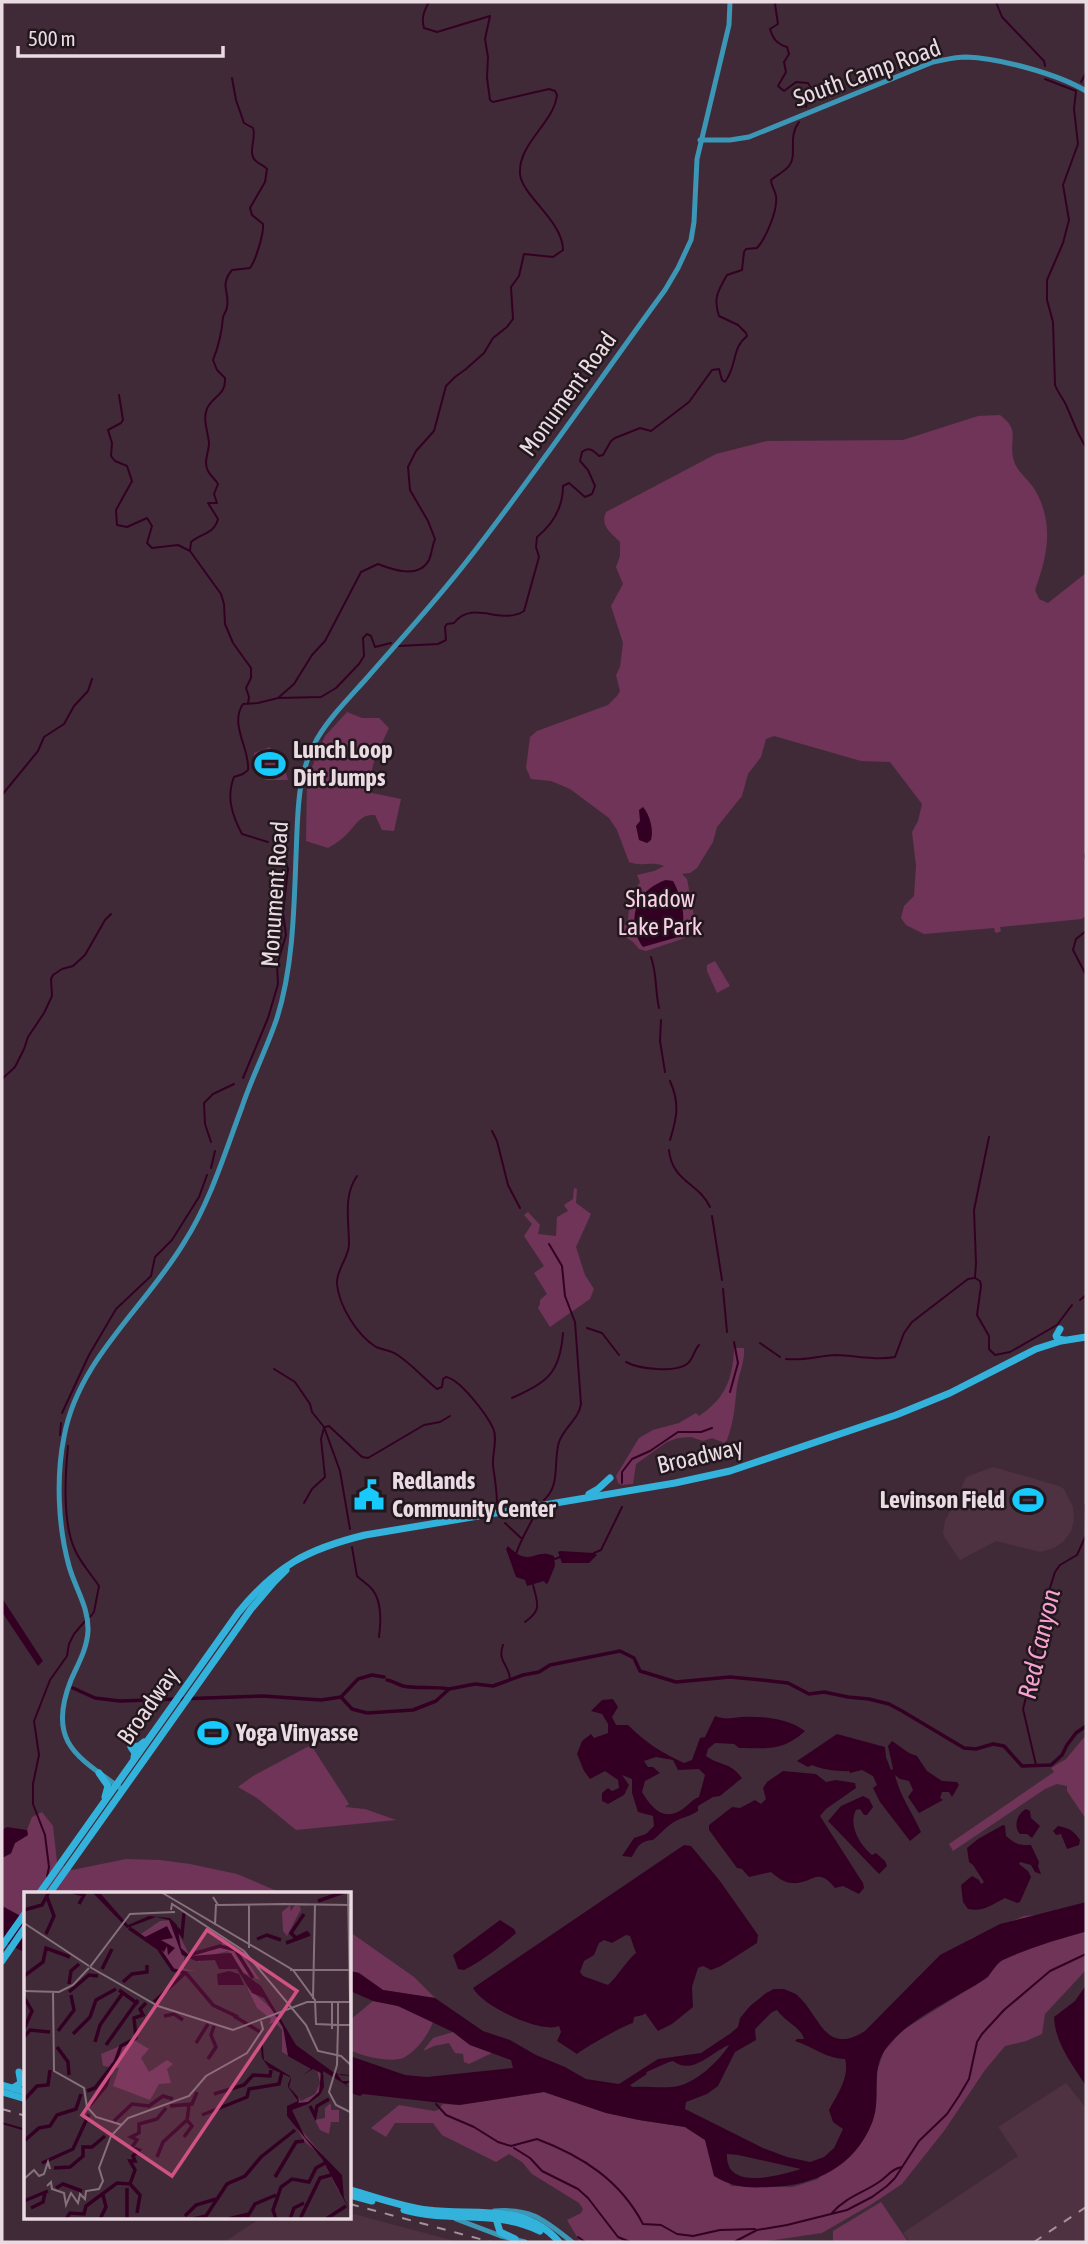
<svg xmlns="http://www.w3.org/2000/svg" width="1088" height="2244" font-family="'Asap Condensed',sans-serif">
  <rect width="100%" height="100%" fill="#412a37"/>
  <g fill="#4f3242">
    <polygon points="993,1467 1059,1486 1064,1489 1073,1507 1074,1520 1071,1531 1064,1541 1054,1548 1040,1552 996,1541 960,1560 945,1538 943,1533 945,1521 957,1498 966,1477"/>
    <polygon points="1066,2083 1086,2108 1086,2242 910,2242 903,2233 1018,2156 998,2127"/>
    <polygon points="350,2213 458,2242 224,2242 261,2218 350,2218"/>
  </g>
  <g fill="#6f3458">
    <path d="M1000 415C1023 432 1006 441 1015 464 1019 473 1030 481 1035 490 1054 523 1048 555 1035 590L1039 599 1048 603 1086 573V915L1082 919 1000 927 1001 931 997 933 995 932 994 928 924 934 906 925 901 918 904 906 914 896 916 866 912 832 918 821 922 804 890 762 861 761 774 736 766 739 761 757 748 774 742 796 717 827 713 842 697 868 690 873 682 874 687 879 695 921 687 936 682 939 646 951 639 949 633 942 624 936 623 926 628 924C628 909 631 895 640 882L637 875 654 871 664 866C651 861 641 867 629 862L617 830 609 818 570 789 551 781 531 779 526 768 530 737 537 731 608 705 617 696 620 691 616 675 620 667 623 643 611 606 623 584 616 567 620 556V542C610 532 600 526 606 512L716 454 767 441 903 440 978 416Z"/>
    <path d="M347 712 362 718H379L389 728 375 758 368 785 372 793 401 799 394 831 382 830 375 815C360 814 356 825 347 834 341 840 335 844 328 848L306 841 307 779 325 736Z"/>
    <path d="M270 747C274 760 285 766 288 780H266L256 770V768L260 765 254 760V753Z"/>
    <polygon points="715,961 730,986 717,993 707,971 707,965"/>
    <polygon points="574,1188 577,1189 576,1203 591,1214 576,1247 585,1275 594,1289 590,1299 550,1327 538,1308 540,1304 540,1300 547,1294 534,1273 544,1266 524,1236 532,1224 524,1215 528,1212 540,1225 538,1234 556,1236 557,1217 568,1211 564,1205 573,1199"/>
    <path d="M734 1348H744C745 1362 739 1373 737 1386 735 1404 734 1422 727 1440L724 1443 712 1438 703 1441 691 1437 678 1438 667 1442 636 1464 633 1484 622 1485 618 1483 616 1476 639 1438 653 1430 679 1423 696 1413 699 1416C725 1399 733 1379 734 1348Z"/>
    <polygon points="1086,1735 1086,1819 1067,1791 1067,1786 1057,1784 1045,1789 953,1851 949,1844 1054,1772 1051,1768 1066,1759"/>
    <polygon points="311,1745 349,1804 345,1807 365,1809 396,1820 296,1830 257,1798 238,1787 253,1776"/>
    <polygon points="42,1812 53,1826 57,1862 72,1870 126,1859 160,1860 190,1864 237,1874 284,1894 26,1894 26,1919 2,1906 2,1858 11,1854 15,1843 28,1835 27,1830 32,1817"/>
    <polygon points="1086,1911 1057,1940 1084,1932 1086,1933 1086,1970 1045,2014 1042,2034 1026,2041 1005,2046 985,2070 944,2131 902,2184 872,2204 822,2233 761,2242 580,2242 567,2220 581,2213 583,2209 579,2203 532,2174 522,2162 509,2154 496,2162 442,2135 433,2123 395,2123 386,2137 371,2128 399,2105 434,2111 438,2110 443,2104 460,2105 544,2092 606,2113 639,2120 685,2127 705,2140 731,2186 793,2187 818,2179 876,2106 877,2071 884,2051 903,2030 988,1977 991,1972 970,1939 1024,1916"/>
    <polygon points="350,1932 414,1977 435,1998 383,1990 359,1973 350,1971"/>
    <path d="M373 2001 398 2006 433 2022C428 2035 418 2049 405 2057 393 2064 361 2056 350 2050V2020Z"/>
    <polygon points="453,2032 470,2045 492,2053 469,2064 464,2062 463,2054 455,2053 449,2043 434,2046 423,2051 433,2038"/>
    <polygon points="881,2202 908,2242 833,2242 833,2231"/>
  </g>
  <g fill="#330023" fill-rule="evenodd">
    <path d="M643 807C650 815 654 831 651 840L647 843 639 840 636 826 640 821 639 810Z"/>
    <path d="M666 880 673 881C681 895 689 923 678 937L643 947C631 932 631 904 647 891 652 886 660 882 666 880Z"/>
    <path d="M508 1546C531 1569 534 1547 554 1556L555 1566 548 1583 546 1584 544 1581 527 1586 525 1580 516 1577 506 1549Z"/>
    <polygon points="560,1551 594,1553 597,1555 589,1563 562,1563 558,1552"/>
    <polygon points="2,1598 43,1661 38,1666 2,1612"/>
    <path d="M613 1699 618 1707 612 1717 616 1725H628C646 1743 661 1752 684 1763L692 1760 700 1738 705 1737 715 1716C726 1720 730 1718 741 1717 762 1716 788 1718 805 1731 782 1752 767 1748 739 1748L734 1744 715 1743 708 1749 706 1756C721 1767 728 1760 742 1778L720 1796 713 1797 698 1806V1811C689 1817 679 1818 671 1824 665 1828 659 1835 653 1840 640 1841 638 1846 632 1857L622 1856 634 1838 646 1834 654 1826 653 1816 638 1812 632 1793V1779L622 1775 629 1785 624 1795 608 1804 602 1801V1793L608 1788 612 1791 619 1788 618 1780 605 1771 590 1779 584 1771 577 1754 582 1741 591 1734 594 1738 608 1733V1724L602 1714 591 1711 602 1700ZM656 1757 673 1760 678 1770 699 1769 705 1775 699 1797C691 1800 688 1806 681 1810 663 1822 651 1807 642 1792L645 1781 660 1773 653 1767H648L644 1761Z"/>
    <path d="M837 1734 885 1747 886 1757 891 1770 893 1769 888 1746 892 1741 909 1753 917 1756 927 1771 942 1781 957 1782 959 1785 952 1797 949 1792H942L940 1798 943 1800 919 1813 908 1797 913 1790 909 1781 900 1779 895 1775C900 1796 912 1812 921 1832L910 1841 880 1802 873 1788 877 1785 873 1776 862 1770 850 1773 849 1771C841 1772 819 1769 812 1765L808 1767 797 1761Z"/>
    <path d="M783 1771 816 1774 826 1782 836 1780 855 1783 856 1788 826 1809 820 1816 863 1883 864 1888 859 1894 843 1886 835 1888C816 1865 813 1885 792 1883 784 1883 777 1877 771 1872L749 1877 742 1869 737 1868 709 1830V1825L732 1807 740 1808 755 1800 761 1804 766 1799 763 1788 767 1782Z"/>
    <path d="M863 1796 869 1799 873 1807 867 1815H864L860 1809 856 1810C848 1825 860 1845 872 1855L876 1853 885 1861 887 1866 879 1874 828 1821 841 1806Z"/>
    <path d="M1026 1809 1030 1811 1031 1818 1040 1826 1032 1838 1027 1834H1020C1013 1827 1017 1813 1026 1809Z"/>
    <path d="M1003 1825 1005 1826 1006 1836C1017 1845 1019 1845 1031 1845L1039 1862 1038 1866 1041 1874 1035 1872 1031 1865 1020 1862 1019 1864 1028 1871 1031 1877 1020 1902 1017 1903 1005 1898C991 1905 984 1912 968 1909L963 1902 961 1885 972 1876 979 1880 981 1884 984 1882 973 1865 969 1862 967 1848 978 1839Z"/>
    <path d="M1058 1826C1069 1828 1073 1830 1080 1840L1079 1845 1067 1849 1061 1834 1056 1835 1053 1831Z"/>
    <polygon points="7,1827 27,1830 28,1835 15,1843 11,1853 2,1858 2,1830"/>
    <path d="M684 1845 691 1846 720 1881 758 1935 757 1943 721 1966 711 1970 703 1966 698 1968 692 1987 693 2007 672 2024 658 2031 645 2013 643 2015 634 2017 633 2023C624 2025 581 2050 577 2054L557 2041 561 2032 559 2026C541 2034 482 2006 473 1988ZM626 1935 630 1936 636 1953C625 1962 619 1975 608 1985L583 1976 580 1972 584 1961 594 1955 599 1943 604 1940 612 1943Z"/>
    <path d="M1086 1902V1933L1084 1932C1056 1940 1029 1948 1003 1960 995 1964 992 1974 985 1979 955 1999 905 2020 885 2050 870 2071 882 2100 872 2123 855 2166 815 2186 770 2187 748 2188 734 2188 714 2176L705 2140 685 2127 639 2120 606 2113 544 2092 459 2105 363 2094 360 2096 350 2093V2056L405 2075 427 2077 513 2068 511 2060 470 2045 453 2032 398 2006 373 2001 350 1991V1971L359 1973 383 1990 435 1998 483 2031 510 2040 536 2055 565 2067 586 2079 619 2084 658 2059 701 2053 731 2033 738 2027 740 2018 750 2006 766 1993 774 1989H784L796 1994C820 2014 824 2057 865 2031L940 1955 1000 1924ZM777 2010C785 2022 801 2027 804 2039H797L795 2041C813 2047 827 2059 845 2059 850 2077 837 2095 829 2110L833 2122 843 2129 834 2148 824 2157 810 2162 787 2157 763 2148 685 2109 686 2102 707 2094 718 2086 735 2052 756 2040 755 2029 772 2012ZM729 2045C720 2060 697 2082 678 2086 665 2089 647 2086 633 2087L627 2084 633 2078 669 2062 673 2061C693 2076 711 2052 729 2045ZM727 2154 738 2155 801 2169C781 2175 725 2192 727 2154Z"/>
    <polygon points="2,1906 26,1919 26,1953 2,1941"/>
    <path d="M500 1920 514 1929 516 1933C499 1948 483 1960 464 1970L458 1969 453 1955Z"/>
    <path d="M1086 1985V2086C1072 2064 1055 2043 1054 2017L1075 2001Z"/>
  </g>
  <g fill="none" stroke-linecap="round" stroke-linejoin="round">
    <g stroke="#330023" stroke-width="2">
      <path d="M776 2 775 4 778 24 770 29C773 39 777 44 787 47L789 54 784 62 786 72 778 86 784 91 796 82 808 83 812 89 808 96 806 107"/>
      <polyline points="996,2 1002,17 1044,61 1045,66"/>
      <path d="M1045 79 1076 91 1074 109 1078 144 1063 185 1069 220 1063 243 1047 280V300L1053 322 1055 385C1058 393 1063 398 1066 405 1073 420 1077 434 1086 447"/>
      <polyline points="1081,82 1086,73"/>
      <polyline points="119,395 123,420 121,423 108,430 112,443 111,456 115,461 127,466 132,481 116,510 117,525 127,527 147,518 152,526 147,543 152,548 178,545 190,551 221,594 224,604 225,624 233,643 251,668 251,678 246,688 249,697 248,703"/>
      <path d="M190 551 191 542C202 533 214 534 218 519L208 503H217L214 494 218 484C215 479 210 475 208 471 203 462 209 452 209 443 208 431 201 417 209 405 216 395 226 393 225 378L217 370 213 360C219 345 222 332 223 317 224 314 227 310 227 307 230 291 219 286 232 270L250 268C256 260 264 233 263 224L252 215 250 208 265 182 267 169C265 166 261 165 257 162 246 154 257 139 253 128L244 123 236 100 232 78"/>
      <path d="M399 646 438 644 446 640 445 627 447 624 454 623C473 599 501 626 524 611L539 557 536 547 537 537C553 524 563 507 563 486L569 483 585 497 592 494 595 486 588 470 580 461 582 452C589 446 594 451 599 456L603 455 611 441 615 438 640 428 651 431 689 402 712 370 719 369 722 380 725 382C738 364 731 349 747 336L746 333 738 325 719 316C713 298 718 291 727 275L742 270 744 252 746 249 757 248C766 238 778 210 776 196 775 190 771 186 771 180 776 176 785 171 789 166 798 155 787 138 799 122"/>
      <polyline points="278,698 321,697 336,688 359,664 364,656 363,638 367,634 371,636 375,647 391,643"/>
      <polyline points="2,795 38,751 44,737 64,724 74,706 88,691 92,679"/>
      <path d="M268 842 242 834C232 815 226 797 234 777L243 774 248 770C250 748 229 725 243 704L258 703 278 698 294 684 312 655 325 641 361 572 378 564C393 570 419 579 429 560 432 553 432 546 435 539L428 521 410 490 408 467 416 451 434 431 446 386 455 377 466 369 484 353 493 338 507 327 513 319 511 287 519 276 524 254 553 257 563 250C563 221 522 196 520 174 518 143 554 123 557 95L555 91 549 89 493 102 490 100 487 78 488 57 485 39 490 16 437 32 424 28C421 18 424 11 429 2"/>
      <polyline points="1086,853 1085,856 1086,860"/>
      <polyline points="1086,931 1076,939 1073,950 1086,975"/>
      <path d="M651 957C657 973 655 991 659 1008"/>
      <polyline points="661,1020 660,1041 665,1072"/>
      <polyline points="243,1078 268,1018 278,984 277,965 286,935 283,913 288,869 280,845 274,844"/>
      <polyline points="2,1079 15,1067 24,1049 28,1037 44,1013 52,996 51,979 53,975 62,969 73,966 85,955 105,920 111,914"/>
      <polyline points="492,1131 497,1141 508,1185 520,1208"/>
      <path d="M670 1140C677 1118 680 1103 670 1081"/>
      <polyline points="211,1142 205,1124 204,1103 213,1094 234,1084"/>
      <path d="M669 1150C672 1182 699 1183 710 1207"/>
      <polyline points="211,1168 215,1151"/>
      <path d="M357 1176C343 1196 349 1220 349 1244 349 1258 336 1269 337 1284 339 1306 357 1335 376 1347 383 1350 390 1350 396 1354 412 1364 423 1378 437 1389L442 1387 443 1379 446 1377C460 1379 487 1415 493 1428 498 1439 492 1454 493 1466 495 1479 497 1491 497 1504"/>
      <polyline points="712,1216 722,1280"/>
      <polyline points="975,1277 976,1263 974,1210 989,1137"/>
      <polyline points="975,1278 980,1281 981,1286 977,1315 989,1336 989,1349 995,1355 1010,1352 1057,1325 1072,1305"/>
      <polyline points="723,1289 727,1332"/>
      <polyline points="1080,1300 1086,1295"/>
      <polyline points="587,1328 602,1333 619,1355"/>
      <polyline points="760,1343 780,1357"/>
      <path d="M786 1359C803 1361 818 1356 835 1355 855 1355 875 1361 895 1357L904 1333 912 1322 968 1279 974 1278"/>
      <path d="M626 1362C639 1369 675 1373 687 1364 693 1360 694 1350 699 1345"/>
      <polyline points="274,1369 295,1382 310,1404 312,1412 324,1427 340,1471 350,1529"/>
      <polyline points="730,1392 738,1363 734,1342"/>
      <path d="M512 1398C547 1382 560 1374 563 1333"/>
      <polyline points="62,1413 89,1355 116,1309 151,1276 155,1257 172,1240 199,1197 207,1175"/>
      <polyline points="325,1427 329,1426 362,1457 368,1458 424,1425 440,1422 450,1416"/>
      <polyline points="60,1435 61,1423"/>
      <path d="M68 1446C65 1476 62 1522 75 1550 80 1562 91 1574 99 1586L94 1612 90 1617"/>
      <polyline points="622,1483 622,1472 632,1459 650,1451 678,1432 701,1432 712,1428"/>
      <path d="M544 1500C561 1485 553 1461 559 1442 564 1427 579 1419 581 1404L575 1322 565 1296 562 1266 549 1244"/>
      <polyline points="304,1503 312,1489 325,1477 321,1439 324,1428"/>
      <polyline points="505,1523 521,1538"/>
      <polyline points="1086,1533 1085,1506 1086,1503"/>
      <path d="M352 1547 357 1576C361 1580 366 1583 370 1587 382 1598 381 1622 379 1637"/>
      <polyline points="594,1553 601,1550 622,1507"/>
      <path d="M516 1554C521 1539 529 1527 536 1512"/>
      <polyline points="555,1559 560,1557"/>
      <path d="M525 1622C542 1610 538 1604 533 1585"/>
      <path d="M503 1645C497 1662 509 1664 510 1679"/>
      <polyline points="1036,1765 1023,1709 1032,1674 1040,1619 1055,1572 1060,1565 1077,1555 1086,1535"/>
      <polyline points="47,1877 49,1867 45,1835 33,1804 33,1784 39,1755 34,1721 50,1680 67,1656 69,1644 74,1634 86,1620"/>
      <path d="M436 2104 446 2115 474 2127 498 2142 511 2146 537 2139C582 2156 620 2180 643 2224L661 2225 677 2234 693 2236 720 2230 755 2229"/>
      <polyline points="2,2123 26,2130"/>
      <polyline points="514,2148 530,2158 542,2171 578,2189 588,2198 618,2237 630,2242"/>
      <path d="M832 2213C846 2197 863 2193 879 2182 888 2176 891 2169 902 2167"/>
      <polyline points="578,2237 585,2242"/>
      <polyline points="734,2242 757,2230 787,2225 847,2210 872,2197 887,2186 895,2178 919,2141 947,2114 959,2096 969,2079 977,2042 982,2034 1004,2010 1050,1971 1086,1954"/>
    </g>
    <g stroke="#330023" stroke-width="3.5">
      <path d="M387 1680C393 1681 397 1684 403 1686 418 1689 433 1686 449 1689"/>
      <polyline points="73,1688 95,1698 120,1701 263,1696 321,1700 341,1697 358,1679 372,1675 384,1677"/>
      <polyline points="341,1697 352,1709 367,1713 413,1710 436,1701 449,1689 475,1684 493,1686 523,1675 539,1672 550,1665 620,1651 634,1658 640,1671 676,1682 730,1677 762,1680 788,1683 809,1694 824,1692 848,1697 869,1699 889,1704 902,1711 964,1748 976,1749 993,1744 1004,1746 1022,1766 1051,1765 1062,1755 1067,1745 1076,1733 1086,1726"/>
    </g>
    <polyline stroke="#330023" stroke-width="5" points="623,2087 644,2073"/>
    <g stroke="#3c97b6" stroke-width="5">
      <path d="M700 140H730L749 137 933 62C944 60 955 57 966 57 999 58 1058 74 1086 91"/>
      <path d="M123 1790C78 1757 46 1743 71 1680 78 1664 87 1649 88 1631 89 1607 75 1588 69 1566 58 1526 56 1477 64 1437 78 1359 146 1307 185 1241 211 1200 225 1152 242 1107 252 1077 267 1048 277 1018 293 967 294 910 296 856 298 816 296 775 317 739 330 717 349 698 366 679 400 640 435 602 467 561 536 473 599 380 665 290L678 268 691 240 694 222 697 159 729 25 730 2"/>
      <path d="M494 2211C532 2208 544 2220 572 2242"/>
      <polyline points="456,2219 501,2236 525,2242"/>
    </g>
    <g stroke="#33b2db" stroke-width="7">
      <polyline points="1060,1329 1056,1336 1058,1339 1064,1340"/>
      <polyline points="589,1494 598,1489 610,1478"/>
      <polyline points="134,1757 135,1753 131,1747 139,1746 144,1742"/>
      <polyline points="99,1773 108,1786 105,1797"/>
      <path d="M39 1894 238 1613C276 1566 307 1549 365 1535L675 1483 730 1471 896 1415 950 1393 1036 1349 1061 1341 1086 1337"/>
      <polyline points="49,1894 251,1609 274,1582 286,1570"/>
      <polyline points="2,1946 26,1912"/>
      <polyline points="2,1961 26,1926"/>
      <polyline points="2,2085 26,2092"/>
      <polyline points="13,2088 21,2083 19,2072"/>
      <polyline points="2,2092 26,2099"/>
      <path d="M350 2190C376 2197 402 2207 428 2210 474 2216 525 2202 559 2242"/>
      <polyline points="350,2195 372,2201"/>
      <path d="M404 2210C450 2223 495 2209 540 2231"/>
      <polyline points="500,2218 497,2222 500,2232 515,2239"/>
    </g>
    <g stroke="#a3919b" stroke-width="2" stroke-dasharray="9 9" stroke-linecap="butt">
      <polyline points="2,2109 26,2116"/>
      <polyline points="350,2204 491,2242"/>
      <polyline points="1034,2242 1086,2207"/>
    </g>
  </g>
  <defs>
    <g id="stadium-bare" transform="scale(2.415)"><path d="M0-5a6.5 5 0 1 0 0 10a6.5 5 0 1 0 0-10ZM-3.5-1.8h7v3.6h-7Z" fill="#17cafb" stroke="#21171c" stroke-width="2.5" paint-order="stroke"/></g>
    <g id="civic-bare" transform="scale(2.415)"><path d="M-.6-6.5H3V-4.5H.6V-3L4-1V1h2V6H-6V1h2V-1L-.6-3ZM-1.2 2.5V6h2.4V2.5Z" fill="#17cafb" stroke="#21171c" stroke-width="2.5" paint-order="stroke"/></g>
  </defs>
  <g fill-rule="evenodd">
    <use href="#stadium-bare" x="270" y="764"/>
    <use href="#civic-bare" x="369" y="1495"/>
    <use href="#stadium-bare" x="1028" y="1500"/>
    <use href="#stadium-bare" x="213" y="1733"/>
  </g>
  <g text-anchor="middle" stroke-width="5" stroke-linejoin="round" paint-order="stroke">
    <g font-size="24" fill="#eadbe3" stroke="#21171c">
      <text transform="translate(867 73) rotate(-20)" y="8">South Camp Road</text>
      <text transform="translate(568 394) rotate(-54)" y="8">Monument Road</text>
      <text transform="translate(275 894) rotate(-86)" y="8">Monument Road</text>
      <text transform="translate(700 1456) rotate(-13)" y="8">Broadway</text>
      <text transform="translate(148 1706) rotate(-55)" y="8">Broadway</text>
    </g>
    <g font-size="24" font-weight="bold" fill="#eadbe3" stroke="#21171c" text-anchor="start">
      <text x="293" y="758">Lunch Loop<tspan x="293" dy="28">Dirt Jumps</tspan></text>
      <text x="392" y="1489">Redlands<tspan x="392" dy="28">Community Center</tspan></text>
      <text x="1005" y="1508" text-anchor="end">Levinson Field</text>
      <text x="236" y="1741">Yoga Vinyasse</text>
    </g>
    <g font-size="24" fill="#fccfe8" stroke="#21171c">
      <text x="660" y="907">Shadow<tspan x="660" dy="28">Lake Park</tspan></text>
    </g>
    <g font-size="26" font-style="italic" fill="#f7a1d3" stroke="#21171c">
      <text transform="translate(1039 1644) rotate(-77)" y="9">Red Canyon</text>
    </g>
  </g>
  <g transform="translate(24 1892)">
    <rect width="327" height="327" fill="#412a37"/>
    <path d="M266 13 267 19 271 13 290 14 275 13 277 17 263 44 259 39 258 20ZM147 28 165 62 198 53V45L206 50 204 54 215 57 236 88 220 81 204 59 176 66V70L160 62V77L172 79 149 78 127 50 114 44 136 29ZM223 95 250 119 265 149 267 165 258 160V138L251 130 245 132 247 127 233 116ZM110 148 125 157 117 166 125 180 143 168 149 172 143 177 147 191 135 192 126 208 89 194 95 176 79 174 77 162ZM293 178 296 181 298 191 295 200 284 210 267 213 269 228 316 284 315 300 296 263 280 249 263 218 265 213 275 210 273 204 277 209 291 202 296 191ZM307 211V218H315V230H307L305 242 296 238 291 228 301 226V216Z" fill="#6f3458"/>
    <path d="M68 0 77 2 104 33 125 24 146 26 153 33 157 56 166 64 207 61 219 81 237 94 272 153 309 180 313 181 315 183 317 182 324 183 327 184 315 183 313 182 318 189H327L321 193 327 196 299 179 300 195 296 203 284 212 268 218 281 245 318 283 320 306 327 321 298 267 263 224V214L274 209 264 195V192L266 188V185L245 176 238 166 237 158 238 144 240 168 266 184 267 188 265 195 274 205 275 209 274 211 284 210 295 200 297 181 289 177 279 183 287 177 264 164 259 135 240 106 228 101 213 77H195L191 68 172 69 158 63 145 28 132 25 103 36ZM143 34 149 46 137 48 151 56 144 63 143 54 140 60 121 45ZM205 79 215 82 220 93H194L193 82Z" fill="#330023"/>
    <path fill="none" stroke="#330023" stroke-width="3.5" d="M48 0 60 3 55 12M294 9 320 0M0 18 18 13 25 0M280 22 267 41 272 46 284 40M105 36 134 56 149 78 162 81 189 113 214 125M153 36 158 43 160 21M22 42 30 24 23 5M233 47 243 43 257 48M262 51 286 42M212 59 229 86M165 63 196 54 212 58M78 77 88 57M0 84 19 70 22 56 46 65M99 90 108 82 123 80V73M45 92 47 79 55 72M95 98 114 112M45 100 65 83 74 84M0 105 8 119 0 137M130 110 161 81M140 124 150 122 159 128M210 124 236 140M34 139 50 118 47 103M49 142 66 125 72 108 92 97M0 145 6 138 26 140M71 150 76 133 98 102M172 151 184 132M82 153 114 108M33 155 44 170 45 183M184 167 192 155 187 143 190 134M63 199 71 196 91 170 97 154 112 146 110 126 119 123 116 117 122 111M190 202 220 193 229 183 246 184 247 178M0 208 13 194 24 193 26 178M66 213 82 194 89 172M146 214 168 212 173 200M286 214 291 224 293 214 305 207M178 223 223 205 225 197 255 192 258 180M90 229 108 212 125 214 139 204 149 207M160 245 168 234 163 228 165 214M0 249 15 236 26 234 33 223 52 217 57 202M133 265 139 250 163 228M18 271 49 257 65 222M30 276 46 275 59 264V255H68L81 244M251 285 272 250 280 249M107 293 116 303 113 321M32 296 39 292 58 299M0 309 24 299M7 316 19 310 21 301M161 324 172 313 192 307M42 327 46 321 60 322 62 314 93 291 106 292 111 278 106 269H111L109 264 115 258 108 255 113 248 107 245 115 241V232L133 227 142 216M76 327 82 315 79 303M103 327V296M169 327 182 324 203 292 221 284 237 265 271 238M204 327 225 322M222 327 231 312 252 303M252 327 249 318 257 295 268 287 285 290 292 276 301 271M266 327 270 316 280 311M276 327 296 286 307 283M302 327 322 314"/>
    <path fill="none" stroke="#85717c" stroke-width="2" d="M137 0 269 78 291 108 292 132 314 133 313 173 305 200 312 213 328 221M324 0 326 110M189 5 194 13 262 12M225 12V56M258 12 327 13M147 18 148 12 220 59 282 133 294 159 317 164 328 174M0 31 65 74M191 33 192 12M66 75 134 114 209 138 283 110H328M66 75 106 22 151 20M266 78H328M0 99 35 100 49 93 65 76M29 100 30 179 60 196 63 215 72 225 98 233M289 107 291 12M308 110V137M314 110V133H328M0 287 10 278 15 284 20 282 24 270 26 277M23 294 27 290 28 297 40 301 42 313 47 301 54 311 56 302 61 307 62 299 75 297 79 289 75 276 87 244 104 226 165 204 182 184 223 161 239 137 237 129"/>
    <path fill="#ce5284" fill-opacity="0.15" stroke="#ce5284" stroke-width="3.5" d="M183 38 273 99 148 284 58 223Z"/>
    <rect width="327" height="327" fill="none" stroke="#eadbe3" stroke-width="3.5"/>
  </g>
  <rect width="1088" height="2244" fill="none" stroke="#eadbe3" stroke-width="7"/>
  <path d="M18 46v10h205v-10" fill="none" stroke="#eadbe3" stroke-width="3.5"/>
  <text x="28" y="46" font-size="21" fill="#eadbe3" stroke="#21171c" stroke-width="5" paint-order="stroke">500 m</text>
</svg>
